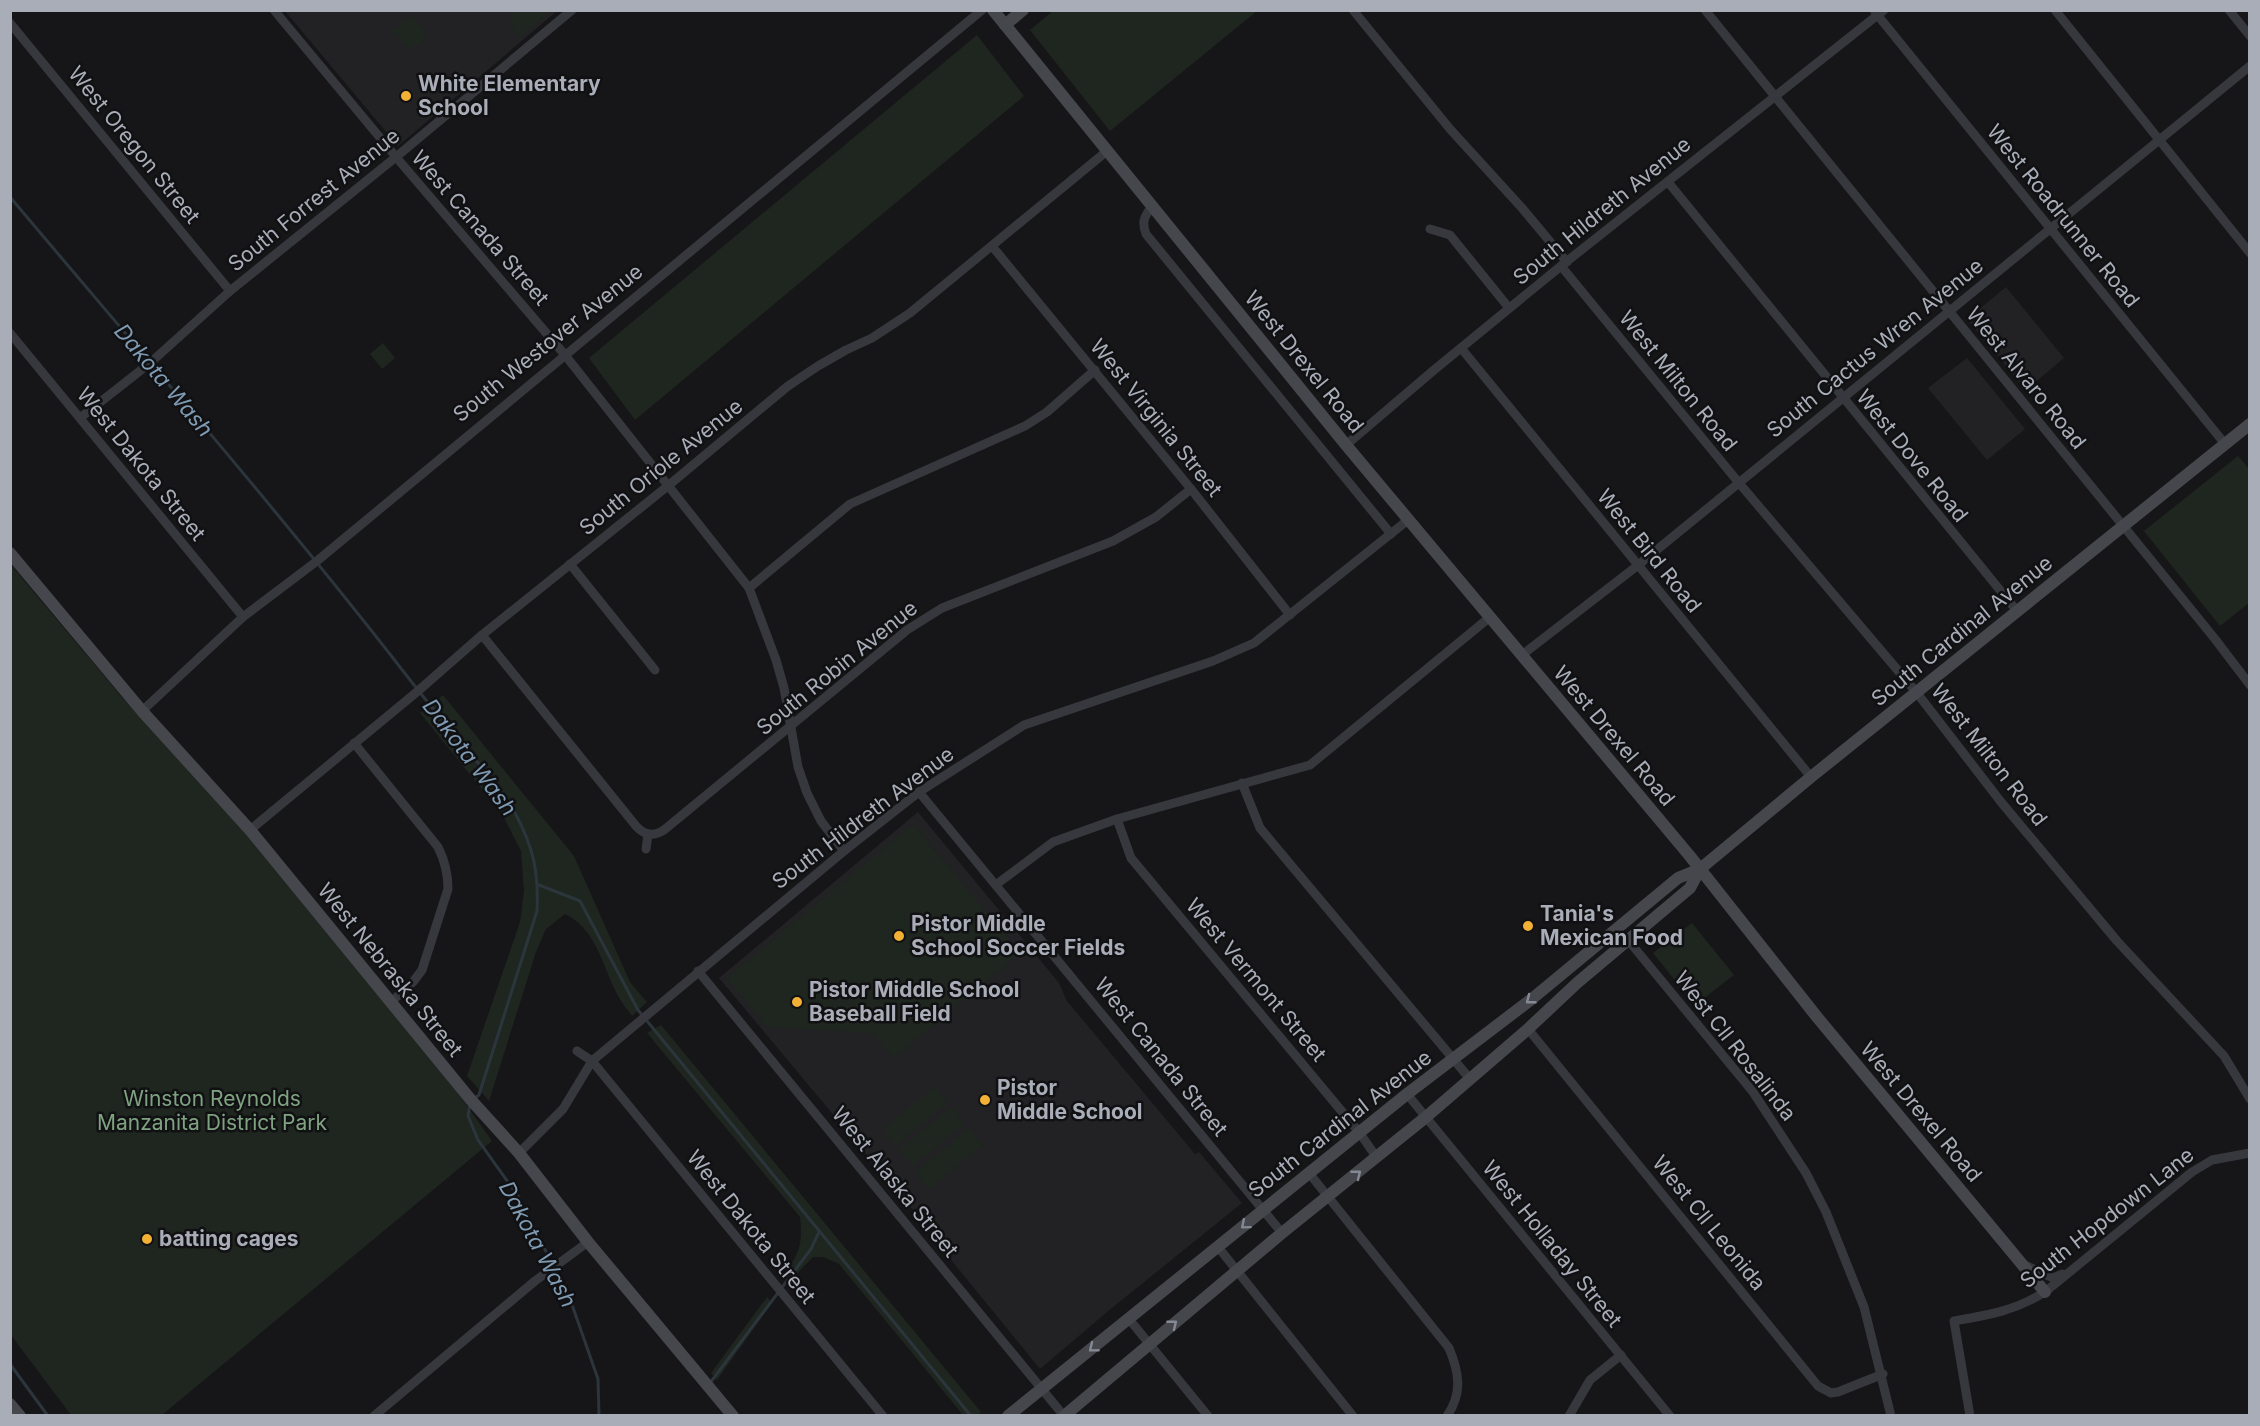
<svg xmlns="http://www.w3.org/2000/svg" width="2260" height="1426" font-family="Inter,sans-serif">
  <rect width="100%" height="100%" fill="#161618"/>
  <g fill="#222225">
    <polygon points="285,11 557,11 398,146"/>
    <polygon points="2006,287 2064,358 2026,390 1967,319"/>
    <polygon points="1967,358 2025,429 1987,460 1928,388"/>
    <polygon points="918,812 1059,983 1067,1001 1195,1154 1199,1152 1242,1203 1107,1312 1040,1369 939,1245 938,1240 719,978"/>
  </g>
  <g fill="#1e261f">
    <polygon points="512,11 512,10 550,11 519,37 512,28"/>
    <polygon points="1053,11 1053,10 1257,11 1110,131 1030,30"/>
    <polygon points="411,16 428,34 419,45 409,49 393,31"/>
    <polygon points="977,35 1024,96 635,420 589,358"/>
    <polygon points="383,343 395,358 382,369 370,354"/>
    <polygon points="2238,456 2249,469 2249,603 2220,626 2144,531"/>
    <polygon points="11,565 121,696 245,832 458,1093 492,1141 162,1415 71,1415 11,1335"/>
    <path d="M443 695 574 856 630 982 647 1002 632 1016C627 1009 620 1001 616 992 602 964 596 929 565 914L546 929 536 952 489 1101 467 1076 520 922 524 891 521 851 502 814 420 713Z"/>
    <polygon points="913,824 1020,953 894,1058 873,1033 767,1027 727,978"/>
    <polygon points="1692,923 1734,975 1695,1005 1653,953"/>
    <path d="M661 1025 981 1412 978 1415H963L839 1264 823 1257H813L788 1283 782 1277C799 1254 803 1246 800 1217L647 1033Z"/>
    <polygon points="935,1086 948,1103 896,1145 883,1129"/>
    <polygon points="952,1107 965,1123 913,1166 899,1150"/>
    <polygon points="969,1128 983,1145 929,1189 915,1172"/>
    <polygon points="767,1297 772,1303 717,1380 711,1373"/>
  </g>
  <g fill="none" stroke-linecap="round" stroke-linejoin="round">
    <g stroke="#2c353c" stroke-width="3">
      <path d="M10 197C139 350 270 501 393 658 415 687 438 715 461 743 479 764 500 787 514 811 533 846 539 871 537 911L479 1095 473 1099"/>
      <polyline points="539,885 580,901 638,1010 971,1416"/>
      <polyline points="470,1104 468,1116 478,1140 518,1196 570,1299 598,1379 599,1416"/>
      <polyline points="10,1364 48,1416"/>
      <polyline points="710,1383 811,1249 819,1232"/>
    </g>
    <g stroke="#37383d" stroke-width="9">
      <polyline points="274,10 396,157 565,355 749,588 776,660 784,688 798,767 807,793 821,821 844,851"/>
      <polyline points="1353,10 1450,129 1522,208 1567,262"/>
      <polyline points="1705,10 2215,639 2250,685"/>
      <polyline points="2055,10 2250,253"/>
      <polyline points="2229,10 2250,36"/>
      <polyline points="1875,12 2225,444"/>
      <polyline points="10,23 230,291"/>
      <polyline points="1668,182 2017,611"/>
      <path d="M1152 206C1145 216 1141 221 1146 234L1391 534"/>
      <polyline points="1430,229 1450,235 1509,308"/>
      <polyline points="992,246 1191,489 1290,615"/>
      <polyline points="1561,266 1739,483 1917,693 2001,802 2117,941 2224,1056 2250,1099"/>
      <polyline points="10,333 243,617"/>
      <polyline points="1461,348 1811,777"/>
      <polyline points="80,418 150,363 230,291 396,157 572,10"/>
      <polyline points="1346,445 1434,370 1561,266 1884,10"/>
      <polyline points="570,564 655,670"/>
      <polyline points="749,588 850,504 1025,426 1047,412 1095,370"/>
      <path d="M482 635 636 826C644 835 653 837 664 830L907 630 942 608 1113 541 1156 517 1191 489"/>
      <polyline points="1522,655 1637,566 2250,66"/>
      <polyline points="142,711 243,617 317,561 982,10"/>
      <path d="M354 743 438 847C445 861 448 873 448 889L422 970 413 982 392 1001"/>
      <polyline points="1242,783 1260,828 1470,1079"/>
      <polyline points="919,792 1282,1233"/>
      <polyline points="1117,819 1131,858 1359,1132 1377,1158"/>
      <polyline points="250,830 418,691 482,635 669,485 788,386 818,366 846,350 872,338 910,313 1107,151"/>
      <polyline points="646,849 648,834"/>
      <polyline points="997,884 1053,842 1117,819 1310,765 1490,617"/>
      <polyline points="1628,940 1753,1092 1806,1173 1826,1212 1864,1307 1891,1416"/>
      <polyline points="698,971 1064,1416"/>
      <polyline points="1528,1029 1818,1386 1831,1393 1838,1392 1883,1374"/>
      <polyline points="577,1051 592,1061 883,1416"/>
      <polyline points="1407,1094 1670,1416"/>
      <polyline points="519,1153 563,1109 592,1061 844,851 919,792 1024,725 1213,661 1254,643 1408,520"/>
      <path d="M1309 1173 1449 1348C1459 1372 1463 1393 1447 1416"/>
      <polyline points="1218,1247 1353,1416"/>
      <polyline points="2025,1265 2053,1278 2062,1274"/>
      <polyline points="1129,1319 1208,1416"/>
      <polyline points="374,1416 535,1281 588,1242"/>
      <polyline points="1569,1416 1590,1380 1621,1355"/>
      <path d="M1970 1416 1954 1321C1989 1315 2014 1311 2045 1292L2192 1172 2212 1160 2250 1153"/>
    </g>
    <g stroke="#45474d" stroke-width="12">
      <polyline points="993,10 1346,445 1689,855 1817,1017 2045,1292"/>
      <polyline points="1005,25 1023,10"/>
      <polyline points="10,553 142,711 250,830 471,1100 519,1153 588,1242 733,1416"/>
      <polyline points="10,1404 20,1416"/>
      <polyline points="1008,1416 1407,1094 1533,998 1678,878 1700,869 1811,777 2250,424"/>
      <polyline points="1064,1416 1282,1233 1426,1117 1528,1029 1577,983 1690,888 1700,869"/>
    </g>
  </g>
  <defs><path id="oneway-chevron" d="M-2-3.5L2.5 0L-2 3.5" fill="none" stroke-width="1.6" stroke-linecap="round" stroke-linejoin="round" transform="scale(1.5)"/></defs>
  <g stroke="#858993">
    <use href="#oneway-chevron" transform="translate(1530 1000) rotate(142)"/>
    <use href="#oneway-chevron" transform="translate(1357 1174) rotate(-39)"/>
    <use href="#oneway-chevron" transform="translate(1245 1225) rotate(140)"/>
    <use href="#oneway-chevron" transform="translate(1173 1324) rotate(-39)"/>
    <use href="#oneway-chevron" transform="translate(1093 1348) rotate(141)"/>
  </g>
  <g fill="#f2b134" stroke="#111113" stroke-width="2">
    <circle cx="406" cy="96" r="6"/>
    <circle cx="1528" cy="926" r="6"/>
    <circle cx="899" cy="936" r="6"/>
    <circle cx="797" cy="1002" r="6"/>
    <circle cx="985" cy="1100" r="6"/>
    <circle cx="147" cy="1239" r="6"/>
  </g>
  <g text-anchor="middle" stroke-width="5" stroke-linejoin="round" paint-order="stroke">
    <g font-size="21" font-weight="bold" fill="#a8adb8" stroke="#111113" text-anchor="start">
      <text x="418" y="91">White Elementary<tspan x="418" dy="24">School</tspan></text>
      <text x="1540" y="921">Tania's<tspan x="1540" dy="24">Mexican Food</tspan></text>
      <text x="911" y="931">Pistor Middle<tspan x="911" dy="24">School Soccer Fields</tspan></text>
      <text x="809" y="997">Pistor Middle School<tspan x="809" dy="24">Baseball Field</tspan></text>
      <text x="997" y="1095">Pistor<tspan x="997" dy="24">Middle School</tspan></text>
      <text x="159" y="1246">batting cages</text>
    </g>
    <g font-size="21" fill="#a8adb8" stroke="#111113">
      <text transform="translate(134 145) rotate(51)" y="7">West Oregon Street</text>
      <text transform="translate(314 200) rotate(-39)" y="7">South Forrest Avenue</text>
      <text transform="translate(1602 211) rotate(-39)" y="7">South Hildreth Avenue</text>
      <text transform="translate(2063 216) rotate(51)" y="7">West Roadrunner Road</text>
      <text transform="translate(480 228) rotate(49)" y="7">West Canada Street</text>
      <text transform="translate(548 343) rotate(-39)" y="7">South Westover Avenue</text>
      <text transform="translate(1875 348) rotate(-39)" y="7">South Cactus Wren Avenue</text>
      <text transform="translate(1304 362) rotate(51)" y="7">West Drexel Road</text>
      <text transform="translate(2026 378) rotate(51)" y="7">West Alvaro Road</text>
      <text transform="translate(1678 381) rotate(51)" y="7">West Milton Road</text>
      <text transform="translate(1156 418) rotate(51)" y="7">West Virginia Street</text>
      <text transform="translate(1912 456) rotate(51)" y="7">West Dove Road</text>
      <text transform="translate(141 464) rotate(51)" y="7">West Dakota Street</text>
      <text transform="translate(661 467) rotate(-39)" y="7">South Oriole Avenue</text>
      <text transform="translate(1649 551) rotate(51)" y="7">West Bird Road</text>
      <text transform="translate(1962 631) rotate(-39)" y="7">South Cardinal Avenue</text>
      <text transform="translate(837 668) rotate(-39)" y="7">South Robin Avenue</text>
      <text transform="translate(1614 736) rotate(50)" y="7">West Drexel Road</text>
      <text transform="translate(1989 755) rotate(52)" y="7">West Milton Road</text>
      <text transform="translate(863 818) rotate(-37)" y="7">South Hildreth Avenue</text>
      <text transform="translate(390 970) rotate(51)" y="7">West Nebraska Street</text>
      <text transform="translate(1256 980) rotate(50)" y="7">West Vermont Street</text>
      <text transform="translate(1735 1046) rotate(52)" y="7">West Cll Rosalinda</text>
      <text transform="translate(1161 1057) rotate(51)" y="7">West Canada Street</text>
      <text transform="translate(1921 1112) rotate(50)" y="7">West Drexel Road</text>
      <text transform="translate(1340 1124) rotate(-38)" y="7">South Cardinal Avenue</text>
      <text transform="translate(895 1182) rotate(51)" y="7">West Alaska Street</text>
      <text transform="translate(2107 1218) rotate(-38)" y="7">South Hopdown Lane</text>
      <text transform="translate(1709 1223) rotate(51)" y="7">West Cll Leonida</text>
      <text transform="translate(751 1227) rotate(51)" y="7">West Dakota Street</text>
      <text transform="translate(1552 1244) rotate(51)" y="7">West Holladay Street</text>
    </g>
    <g font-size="21" fill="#7fa381" stroke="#111113">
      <text x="212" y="1106">Winston Reynolds<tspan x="212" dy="24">Manzanita District Park</tspan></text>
    </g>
    <g font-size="22" font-style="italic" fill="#7f9bb3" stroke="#111113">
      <text transform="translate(164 380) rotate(50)" y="8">Dakota Wash</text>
      <text transform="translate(470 757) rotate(53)" y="8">Dakota Wash</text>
      <text transform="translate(538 1244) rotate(62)" y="8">Dakota Wash</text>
    </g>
  </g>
  <rect width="2260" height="1426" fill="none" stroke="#a8adb8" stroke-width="24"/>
</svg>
